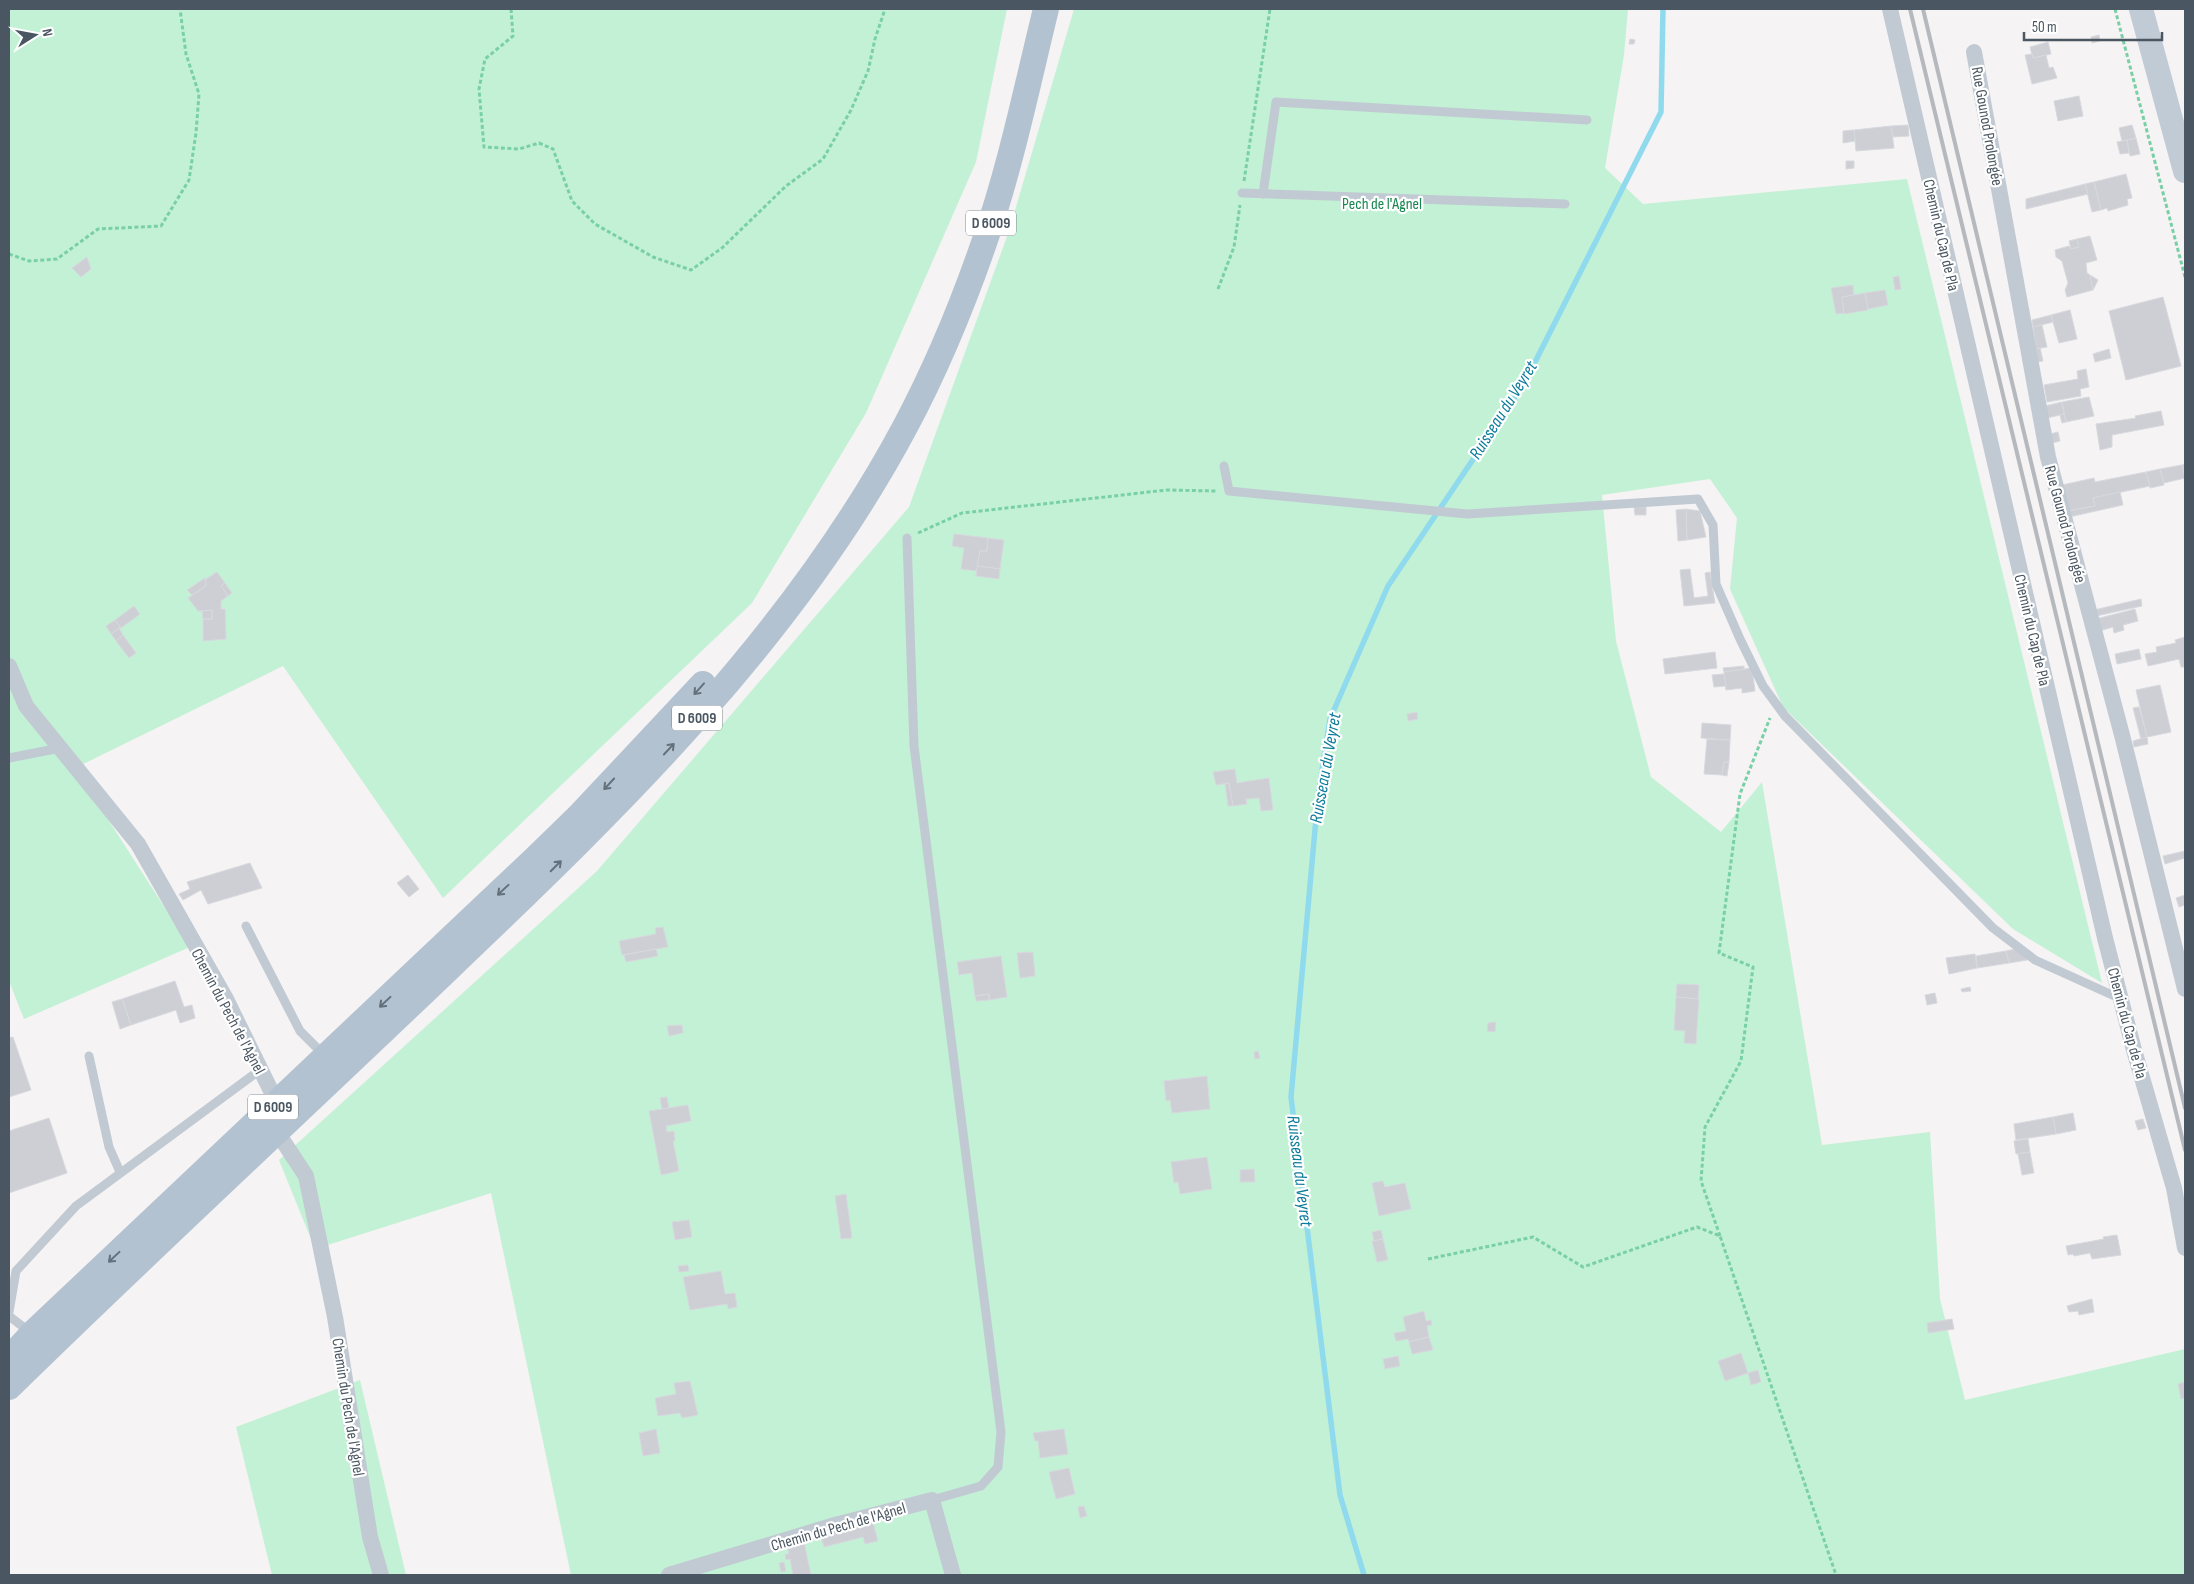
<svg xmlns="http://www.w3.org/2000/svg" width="2194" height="1584" font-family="'Sofia Sans Condensed',sans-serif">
  <rect width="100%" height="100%" fill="#f5f3f3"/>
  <g fill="#c3f1d5">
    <polygon points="9,9 1007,9 976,162 866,413 752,603 443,898 283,666 75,768 190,947 24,1019 9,981"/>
    <polygon points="1074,9 1628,9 1624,55 1605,168 1643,204 1907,179 2102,983 2013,929 1783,707 1730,589 1737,518 1710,479 1602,495 1616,641 1651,777 1721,832 1762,782 1822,1145 1930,1132 1940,1299 1965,1400 2185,1349 2185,1575 571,1575 491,1193 315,1249 279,1160 597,871 909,507 1009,231"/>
    <polygon points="360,1380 406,1575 272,1575 236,1427"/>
  </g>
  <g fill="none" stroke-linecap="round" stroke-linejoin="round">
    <polyline stroke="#90daee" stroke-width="5.5" points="1364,1575 1340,1495 1291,1097 1318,796 1330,719 1388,586 1525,382 1661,112 1663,9"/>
  </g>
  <g fill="#cdcfd5" stroke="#d7d9de">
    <polygon points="2099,35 2100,41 2092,43 2091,37"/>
    <polygon points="1630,39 1635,40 1634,44 1629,44"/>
    <polygon points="2048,42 2051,54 2033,58 2030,47"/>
    <polygon points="2032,54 2033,58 2046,55 2049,68 2053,67 2057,78 2032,84 2025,55"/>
    <polygon points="2079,96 2083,116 2058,121 2054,101"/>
    <polygon points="1908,125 1909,136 1893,137 1891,126"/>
    <polygon points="2132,125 2136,138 2122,141 2119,128"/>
    <polygon points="1891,126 1894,148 1856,151 1854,130"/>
    <polygon points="1854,130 1855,141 1843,143 1843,131"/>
    <polygon points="2136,138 2140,154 2130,156 2127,140"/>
    <polygon points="2127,140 2129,153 2120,154 2117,142"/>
    <polygon points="1846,161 1854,161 1854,168 1846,169"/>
    <polygon points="2126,174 2132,198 2127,199 2128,205 2108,211 2107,208 2101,210 2094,182"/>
    <polygon points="2094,182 2101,210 2092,212 2085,184"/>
    <polygon points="2085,184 2088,194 2026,209 2026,199"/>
    <polygon points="2090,236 2097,260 2086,263 2087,273 2090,275 2093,290 2067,297 2065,290 2068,283 2062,261 2056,257 2055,250 2069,246 2071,249 2079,247 2077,239"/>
    <polygon points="2077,239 2079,247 2071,249 2069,241"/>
    <polygon points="87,257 91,269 81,277 72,268"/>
    <polygon points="2090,275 2098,280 2093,290"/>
    <polygon points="1899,276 1901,289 1895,290 1893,277"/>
    <polygon points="1853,285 1854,295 1842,297 1844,313 1836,314 1831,288"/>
    <polygon points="1885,290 1888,305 1868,309 1865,293"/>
    <polygon points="1865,293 1868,310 1844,314 1842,297"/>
    <polygon points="2163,297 2181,366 2126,380 2109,311"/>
    <polygon points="2070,310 2077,339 2059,343 2051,315"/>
    <polygon points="2051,315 2053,322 2033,327 2032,320"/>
    <polygon points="2042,325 2047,347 2036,349 2033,327"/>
    <polygon points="2040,348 2043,361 2038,362 2036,349"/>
    <polygon points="2109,349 2111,358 2095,362 2093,354"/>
    <polygon points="2086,369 2089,387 2080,389 2081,396 2047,402 2044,385 2078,379 2077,371"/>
    <polygon points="2089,397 2094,416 2066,422 2062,402"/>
    <polygon points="2062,402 2064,414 2047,418 2045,406"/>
    <polygon points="2161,411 2164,425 2112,435 2112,447 2100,450 2096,424 2136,418 2135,416"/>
    <polygon points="2064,414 2066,422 2062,423 2060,415"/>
    <polygon points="2058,432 2060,441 2052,443 2050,434"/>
    <polygon points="2185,464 2185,478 2182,465"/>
    <polygon points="2182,465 2185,478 2164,483 2160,469"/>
    <polygon points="2160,469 2164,485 2150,488 2146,472"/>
    <polygon points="2146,472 2150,486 2093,498 2095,506 2068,511 2062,485 2094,478 2095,482"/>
    <polygon points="2120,492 2123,505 2069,517 2068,511 2095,506 2093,498"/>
    <polygon points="1634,507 1646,507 1646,515 1635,515"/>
    <polygon points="1686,509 1700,511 1706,537 1687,540"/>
    <polygon points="1686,509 1687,540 1678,541 1676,510"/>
    <polygon points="954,534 988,538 987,551 980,551 977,571 961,569 964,548 952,546"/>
    <polygon points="988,538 1004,540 1000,569 977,566 980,551 987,551"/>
    <polygon points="977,566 1000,569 999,579 976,576"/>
    <polygon points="1690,569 1694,598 1708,596 1705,573 1710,572 1715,603 1684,606 1680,570"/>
    <polygon points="217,572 225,583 221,586 228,596 221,601 221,609 225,609 226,639 203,641 203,619 212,619 212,610 198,611 188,598 206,586 206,579"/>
    <polygon points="205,578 206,586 192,595 187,590"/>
    <polygon points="225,583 232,593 228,596 221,586"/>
    <polygon points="2141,599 2142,606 2096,616 2094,610"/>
    <polygon points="134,606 140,614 121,628 115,620"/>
    <polygon points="2135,609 2138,621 2123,625 2124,630 2114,633 2113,627 2099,631 2096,619"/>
    <polygon points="212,610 212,619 203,619 202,611"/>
    <polygon points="115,620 121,628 119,628 111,634 106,626"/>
    <polygon points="119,628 123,635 116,641 111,634"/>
    <polygon points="123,635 136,653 129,658 116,641"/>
    <polygon points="2185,637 2185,667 2181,667 2179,659 2148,666 2145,654 2157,652 2156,647 2176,643 2175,640"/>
    <polygon points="2139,649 2141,659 2117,664 2115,654"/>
    <polygon points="1715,652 1717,668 1665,674 1663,659"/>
    <polygon points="1744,666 1744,669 1724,672 1723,668"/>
    <polygon points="1752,668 1755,691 1742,693 1742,688 1726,690 1724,672"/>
    <polygon points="1724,674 1726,686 1714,687 1712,675"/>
    <polygon points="2160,685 2171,732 2147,737 2136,690"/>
    <polygon points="2139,707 2147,737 2141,739 2133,708"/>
    <polygon points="1417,712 1418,719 1408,721 1407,714"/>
    <polygon points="1702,723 1731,725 1730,740 1701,738"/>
    <polygon points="2147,737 2148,744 2134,747 2133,741"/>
    <polygon points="1707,739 1730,740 1729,762 1724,762 1722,775 1704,774"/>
    <polygon points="1724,762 1729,762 1727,776 1722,775"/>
    <polygon points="1235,769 1237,783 1269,778 1273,810 1261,811 1259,798 1246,799 1247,804 1233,806 1229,783 1216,785 1213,772"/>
    <polygon points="1229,783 1233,806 1228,806 1225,784"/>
    <polygon points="2185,851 2185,858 2165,864 2163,856"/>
    <polygon points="250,863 262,888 208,904 201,890 183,900 179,894 190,889 187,882"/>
    <polygon points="408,875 419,889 409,897 397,883"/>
    <polygon points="2185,895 2185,905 2179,907 2176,898"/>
    <polygon points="663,927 668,947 622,955 619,941 656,934 655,928"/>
    <polygon points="656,949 658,956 626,962 624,955"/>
    <polygon points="2015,949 2026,956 2027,960 2009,963 2006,951"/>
    <polygon points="2006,951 2009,963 1977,968 1976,956"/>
    <polygon points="1033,952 1035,976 1020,978 1017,953"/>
    <polygon points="1975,954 1977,968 1949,974 1946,958"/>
    <polygon points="1001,956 1007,997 989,1000 989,994 975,996 972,973 959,975 957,962"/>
    <polygon points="175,981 184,1007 192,1005 195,1018 180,1023 176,1010 131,1025 122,999"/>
    <polygon points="1677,984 1699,985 1698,999 1676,997"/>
    <polygon points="1970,987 1971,991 1962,992 1961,989"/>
    <polygon points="1935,993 1937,1003 1927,1005 1925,995"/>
    <polygon points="989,994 989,1000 976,1001 975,996"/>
    <polygon points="1676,997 1699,999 1696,1044 1684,1043 1685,1031 1674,1030"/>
    <polygon points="122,999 131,1025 120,1029 112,1002"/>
    <polygon points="1496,1022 1495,1032 1487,1031 1488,1023"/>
    <polygon points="682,1025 683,1033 669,1036 667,1026"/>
    <polygon points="13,1037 31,1090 9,1097 9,1038"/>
    <polygon points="1258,1051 1260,1058 1255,1059 1254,1052"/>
    <polygon points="1207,1076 1210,1109 1172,1113 1170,1100 1166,1101 1164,1081"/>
    <polygon points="667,1097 669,1108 662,1109 660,1098"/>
    <polygon points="688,1105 691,1121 666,1126 667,1132 674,1131 675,1141 673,1141 679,1171 661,1175 649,1111"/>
    <polygon points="2073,1113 2076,1130 2056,1134 2053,1117"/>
    <polygon points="2053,1117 2056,1134 2016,1140 2014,1124"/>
    <polygon points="49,1118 67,1173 9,1193 9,1131"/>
    <polygon points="2143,1119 2146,1128 2138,1130 2135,1121"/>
    <polygon points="2028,1139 2030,1152 2016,1154 2014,1141"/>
    <polygon points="2030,1152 2034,1173 2022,1175 2018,1154"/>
    <polygon points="1207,1157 1212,1189 1180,1194 1178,1182 1174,1183 1171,1162"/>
    <polygon points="1254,1169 1255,1182 1240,1182 1240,1170"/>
    <polygon points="1383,1181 1385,1187 1405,1183 1411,1209 1379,1216 1372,1183"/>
    <polygon points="846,1194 852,1238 841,1239 835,1196"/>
    <polygon points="689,1220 692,1237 675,1240 672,1222"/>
    <polygon points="1381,1230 1383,1239 1374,1241 1372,1232"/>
    <polygon points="2117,1235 2121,1255 2092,1259 2090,1253 2074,1256 2073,1254 2068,1255 2066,1246 2104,1239 2103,1237"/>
    <polygon points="1383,1239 1388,1260 1377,1262 1372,1241"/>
    <polygon points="688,1265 689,1271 679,1272 678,1266"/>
    <polygon points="721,1271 725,1294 735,1293 737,1307 728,1309 727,1304 690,1310 683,1277"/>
    <polygon points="2092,1299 2094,1312 2079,1315 2078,1311 2069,1312 2067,1306"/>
    <polygon points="1424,1311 1426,1321 1431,1320 1432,1325 1427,1326 1429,1337 1409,1342 1408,1339 1396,1341 1394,1333 1406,1331 1403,1317"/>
    <polygon points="1952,1319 1954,1329 1928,1333 1927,1323"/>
    <polygon points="1429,1337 1433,1350 1412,1354 1409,1342"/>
    <polygon points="1741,1353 1748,1373 1725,1381 1718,1361"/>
    <polygon points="1398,1356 1400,1366 1385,1369 1383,1359"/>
    <polygon points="1758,1370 1761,1382 1751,1385 1748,1373"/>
    <polygon points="690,1381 698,1415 682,1418 680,1413 658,1416 655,1398 676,1394 674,1383"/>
    <polygon points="2185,1382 2185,1398 2181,1399 2178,1384"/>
    <polygon points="656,1429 660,1453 643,1456 639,1433"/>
    <polygon points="1064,1429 1068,1454 1040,1458 1038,1441 1035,1441 1033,1433"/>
    <polygon points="1069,1468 1075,1494 1056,1499 1049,1472"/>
    <polygon points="1084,1506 1087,1516 1080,1518 1078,1507"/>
    <polygon points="873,1522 878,1541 865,1544 863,1537 824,1547 821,1537"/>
    <polygon points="804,1542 811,1575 793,1575 790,1559 786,1560 785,1554 789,1554 787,1546"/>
    <polygon points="784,1562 786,1571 781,1572 779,1563"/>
  </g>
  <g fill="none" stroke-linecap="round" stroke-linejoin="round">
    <g stroke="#7ad0a6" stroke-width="3" stroke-dasharray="4 2.5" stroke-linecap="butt">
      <polyline points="511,9 513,36 485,59 479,89 484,147 519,149 539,143 553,149 572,201 595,224 653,257 691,270 722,248 786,186 823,159 851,110 868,71 875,39 885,9"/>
      <polyline points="2115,9 2185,277"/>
      <polyline points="1244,181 1270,9"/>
      <polyline points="9,254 29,261 57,259 98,229 161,226 189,180 196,133 199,94 186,54 180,9"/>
      <polyline points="1218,289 1234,247 1240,205"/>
      <polyline points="918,533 962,513 1167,490 1216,491"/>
      <polyline points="1720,1236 1701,1181 1705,1127 1741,1061 1753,967 1719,953 1740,794 1770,718"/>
      <polyline points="1428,1259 1533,1237 1583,1267 1697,1227 1720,1236 1836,1575"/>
    </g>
    <g stroke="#c1cad2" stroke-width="9">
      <polyline points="1242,193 1565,204"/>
      <polyline points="1263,194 1276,102 1587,120"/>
      <polyline points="1224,466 1229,491 1467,514 1698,499 1713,525 1716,584 1740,639 1763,686 1785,716 1993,928 2035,960 2121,999"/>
      <polyline points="907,538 914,746 1001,1432 998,1467 981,1486 932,1500"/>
      <polyline points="9,758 60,748"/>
      <polyline points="246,926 300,1031 324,1055"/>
      <polyline points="89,1056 109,1147 120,1172"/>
      <polyline points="9,1312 16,1271 76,1206 260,1070"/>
      <polyline points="9,1316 31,1333"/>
    </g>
    <g stroke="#c1cad2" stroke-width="16">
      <polyline points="1890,9 2105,938 2134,1050 2174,1188 2185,1248"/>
      <polyline points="1974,52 2048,457 2122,735 2185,989"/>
      <polyline points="9,666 26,706 138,844 226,999 277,1103 277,1132 306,1176 335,1317 370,1537 381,1575"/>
      <polyline points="669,1575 835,1525 932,1500 953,1575"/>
    </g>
    <polyline stroke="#c1cbd6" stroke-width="24" points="2141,9 2185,171"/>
    <g stroke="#b3c2d1" stroke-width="26">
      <polyline points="9,1359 32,1334 538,856 581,814 703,684"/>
      <path d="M9 1387C154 1245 304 1107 451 966 621 804 793 637 905 427 937 367 963 304 985 240 1011 165 1027 86 1046 9"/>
    </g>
    <g stroke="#b5b8bd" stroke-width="4">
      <polyline points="1910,9 2185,1150"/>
      <polyline points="1923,9 2185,1108"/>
    </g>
  </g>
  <defs><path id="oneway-shaft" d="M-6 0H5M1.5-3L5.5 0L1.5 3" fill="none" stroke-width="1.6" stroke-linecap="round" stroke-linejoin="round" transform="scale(1.25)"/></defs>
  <g stroke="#64717d">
    <use href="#oneway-shaft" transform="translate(699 689) rotate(132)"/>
    <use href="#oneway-shaft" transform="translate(669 749) rotate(-47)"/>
    <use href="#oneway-shaft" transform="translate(609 784) rotate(133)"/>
    <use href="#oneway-shaft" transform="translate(556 866) rotate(-45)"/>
    <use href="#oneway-shaft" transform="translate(503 890) rotate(137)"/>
    <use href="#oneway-shaft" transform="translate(385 1002) rotate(137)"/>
    <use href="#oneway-shaft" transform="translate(114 1257) rotate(137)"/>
  </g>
  <g text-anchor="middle" stroke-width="4.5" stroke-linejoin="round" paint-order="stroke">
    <g fill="#fff" stroke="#808990" stroke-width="1">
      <rect x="966" y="210.5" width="50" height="25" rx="4"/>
      <rect x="672" y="705.5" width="50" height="25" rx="4"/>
      <rect x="248" y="1094.5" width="50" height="25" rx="4"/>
    </g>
    <g font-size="15" font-weight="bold" fill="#4a5661">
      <text x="991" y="228">D 6009</text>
      <text x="697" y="723">D 6009</text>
      <text x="273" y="1112">D 6009</text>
    </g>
    <g font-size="16" fill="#4a5661" stroke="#fff">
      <text transform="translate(1988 126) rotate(80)" y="6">Rue Gounod Prolongée</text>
      <text transform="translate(1942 235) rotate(77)" y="6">Chemin du Cap de Pla</text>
      <text transform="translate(2066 524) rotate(75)" y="6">Rue Gounod Prolongée</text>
      <text transform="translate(2033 630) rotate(77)" y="6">Chemin du Cap de Pla</text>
      <text transform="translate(229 1011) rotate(62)" y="6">Chemin du Pech de l'Agnel</text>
      <text transform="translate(2128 1023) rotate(75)" y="6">Chemin du Cap de Pla</text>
      <text transform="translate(349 1407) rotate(81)" y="6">Chemin du Pech de l'Agnel</text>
      <text transform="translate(838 1526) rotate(-16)" y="6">Chemin du Pech de l'Agnel</text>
    </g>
    <g font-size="16" fill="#17864f" stroke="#fff">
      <text x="1382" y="209">Pech de l'Agnel</text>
    </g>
    <g font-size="18" font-style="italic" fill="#0c7c9b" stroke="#fff">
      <text transform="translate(1503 410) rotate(-58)" y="6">Ruisseau du Veyret</text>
      <text transform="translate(1325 768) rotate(-80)" y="6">Ruisseau du Veyret</text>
      <text transform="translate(1300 1171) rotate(83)" y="6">Ruisseau du Veyret</text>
    </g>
  </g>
  <rect width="2194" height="1584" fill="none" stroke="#4a5661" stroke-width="20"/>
  <g transform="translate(35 35) rotate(79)" stroke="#ffffff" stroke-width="4" paint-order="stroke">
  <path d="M0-4L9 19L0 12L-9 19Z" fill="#4a5661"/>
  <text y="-8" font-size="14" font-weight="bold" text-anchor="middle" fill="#4a5661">N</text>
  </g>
  <path d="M2024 32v8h138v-8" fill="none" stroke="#4a5661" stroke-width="2.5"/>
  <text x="2032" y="32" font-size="15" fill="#4a5661" stroke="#ffffff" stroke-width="4" paint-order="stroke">50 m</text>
</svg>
